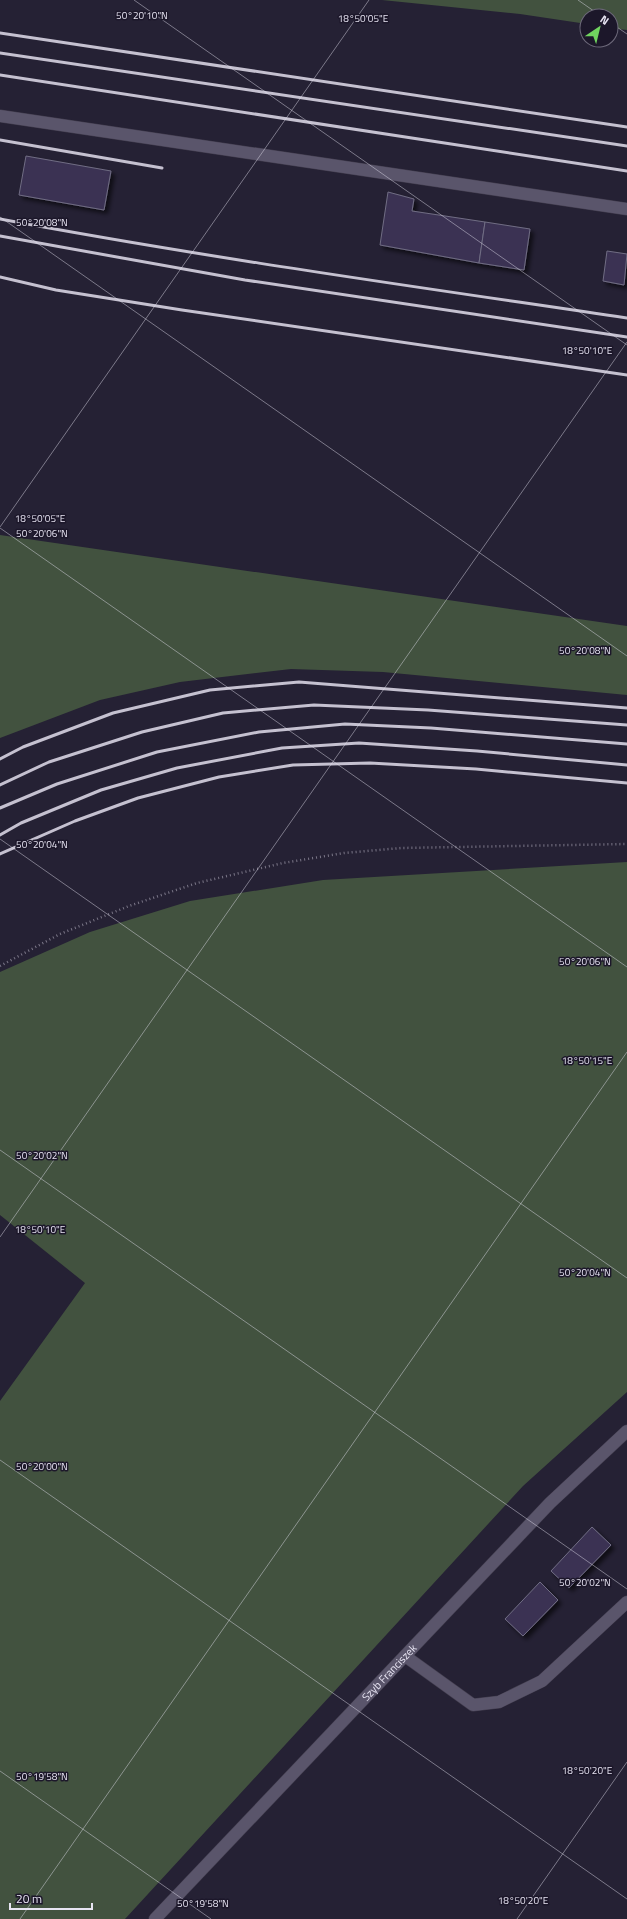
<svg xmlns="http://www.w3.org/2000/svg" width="627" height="1919" font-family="'Titillium Web',sans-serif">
  <defs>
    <filter id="shadow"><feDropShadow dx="3.5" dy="3.5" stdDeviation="2" flood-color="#0009"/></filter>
  </defs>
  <rect width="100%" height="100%" fill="#252134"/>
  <g fill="#42523f">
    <polygon points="382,0 627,0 627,30 611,28 611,16 587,16 587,24 520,14"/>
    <polygon points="0,535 627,626 627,695 383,672 291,669 180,682 100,700 0,738"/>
    <polygon points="627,862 627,1392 523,1486 125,1919 0,1919 0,1401 85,1283 0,1215 0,972 90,932 190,901 323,880"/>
  </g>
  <g fill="#3a3353" stroke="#716d84" filter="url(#shadow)">
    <polygon points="26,156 111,171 104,210 19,195"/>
    <polygon points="388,192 414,199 412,211 485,222 479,263 380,245"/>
    <polygon points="485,222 530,229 524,270 479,263"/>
    <polygon points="607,251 627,254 624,285 603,281"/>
    <polygon points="592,1527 611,1545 569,1588 551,1571"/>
    <polygon points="540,1582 558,1600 523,1636 505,1619"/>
  </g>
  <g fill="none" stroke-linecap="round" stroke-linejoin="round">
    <g stroke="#433e4f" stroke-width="13">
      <g id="minor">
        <polyline points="0,116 627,209"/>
        <polyline points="405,1656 473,1705 499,1702 542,1681 627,1602"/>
        <path id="s1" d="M155 1919 550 1503 627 1431"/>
      </g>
    </g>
    <polyline stroke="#7b7788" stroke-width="2.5" stroke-dasharray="1 3" stroke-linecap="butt" points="0,966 60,934 129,906 197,883 283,863 344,853 401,848 627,844"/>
    <use href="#minor" stroke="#5a556b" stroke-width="12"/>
    <g stroke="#c5c1d0" stroke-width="3">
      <polyline points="0,33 627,127"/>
      <polyline points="0,53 627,146"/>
      <polyline points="0,75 627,171"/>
      <polyline points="0,140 162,168"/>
      <path d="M0 219C208 258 418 287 627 318"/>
      <polyline points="0,236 245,280 627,337"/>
      <polyline points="0,277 56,290 182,310 627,375"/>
      <polyline points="0,759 23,747 113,713 210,690 299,682 627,708"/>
      <polyline points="0,785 49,762 142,732 223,713 314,705 428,710 627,725"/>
      <polyline points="0,808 57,784 157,752 259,732 345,724 431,728 627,744"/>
      <polyline points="0,835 21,823 101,790 177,768 282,748 359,743 477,751 627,765"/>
      <polyline points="0,854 75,821 138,798 219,777 293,765 370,763 476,769 627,783"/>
    </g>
  </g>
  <path fill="none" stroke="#e7e4f2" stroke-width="1" stroke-opacity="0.45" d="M134 0 627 345M578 0 601 16M611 23 627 34M0 217 627 656M0 527 369 0M0 528 627 967M0 839 627 1278M0 1150 627 1589M0 1237 627 342M0 1460 627 1899M0 1771 211 1919M20 1919 627 1052M517 1919 627 1762"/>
  <g text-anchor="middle" stroke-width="3" stroke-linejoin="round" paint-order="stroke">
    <g font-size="11" fill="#e7e4f2" stroke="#1c172a">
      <text dy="4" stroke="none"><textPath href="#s1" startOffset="340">Szyb Franciszek</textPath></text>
    </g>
  </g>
  <g font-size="10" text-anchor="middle" fill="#e7e4f2" stroke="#1c172a" stroke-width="3" stroke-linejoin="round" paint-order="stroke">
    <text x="142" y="19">50°20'10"N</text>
    <text x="363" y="22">18°50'05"E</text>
    <text x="42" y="226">50°20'08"N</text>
    <text x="587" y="354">18°50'10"E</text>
    <text x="40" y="522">18°50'05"E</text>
    <text x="42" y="537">50°20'06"N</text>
    <text x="585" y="654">50°20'08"N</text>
    <text x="42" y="848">50°20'04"N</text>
    <text x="585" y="965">50°20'06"N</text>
    <text x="587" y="1064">18°50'15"E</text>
    <text x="42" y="1159">50°20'02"N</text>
    <text x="40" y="1233">18°50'10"E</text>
    <text x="585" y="1276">50°20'04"N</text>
    <text x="42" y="1470">50°20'00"N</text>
    <text x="585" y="1586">50°20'02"N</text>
    <text x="587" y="1774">18°50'20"E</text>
    <text x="42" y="1780">50°19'58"N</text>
    <text x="523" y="1904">18°50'20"E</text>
    <text x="203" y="1907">50°19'58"N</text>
  </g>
  <g transform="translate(599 28) rotate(35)"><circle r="19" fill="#1c172a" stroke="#6d697a"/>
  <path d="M0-3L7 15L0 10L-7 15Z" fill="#70d35f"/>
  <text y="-6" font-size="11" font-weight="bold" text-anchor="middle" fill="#e7e4f2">N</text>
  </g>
  <path d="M10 1903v6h82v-6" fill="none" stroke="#e7e4f2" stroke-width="2"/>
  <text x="16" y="1903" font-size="12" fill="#e7e4f2" stroke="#1c172a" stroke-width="3" paint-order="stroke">20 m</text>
</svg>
